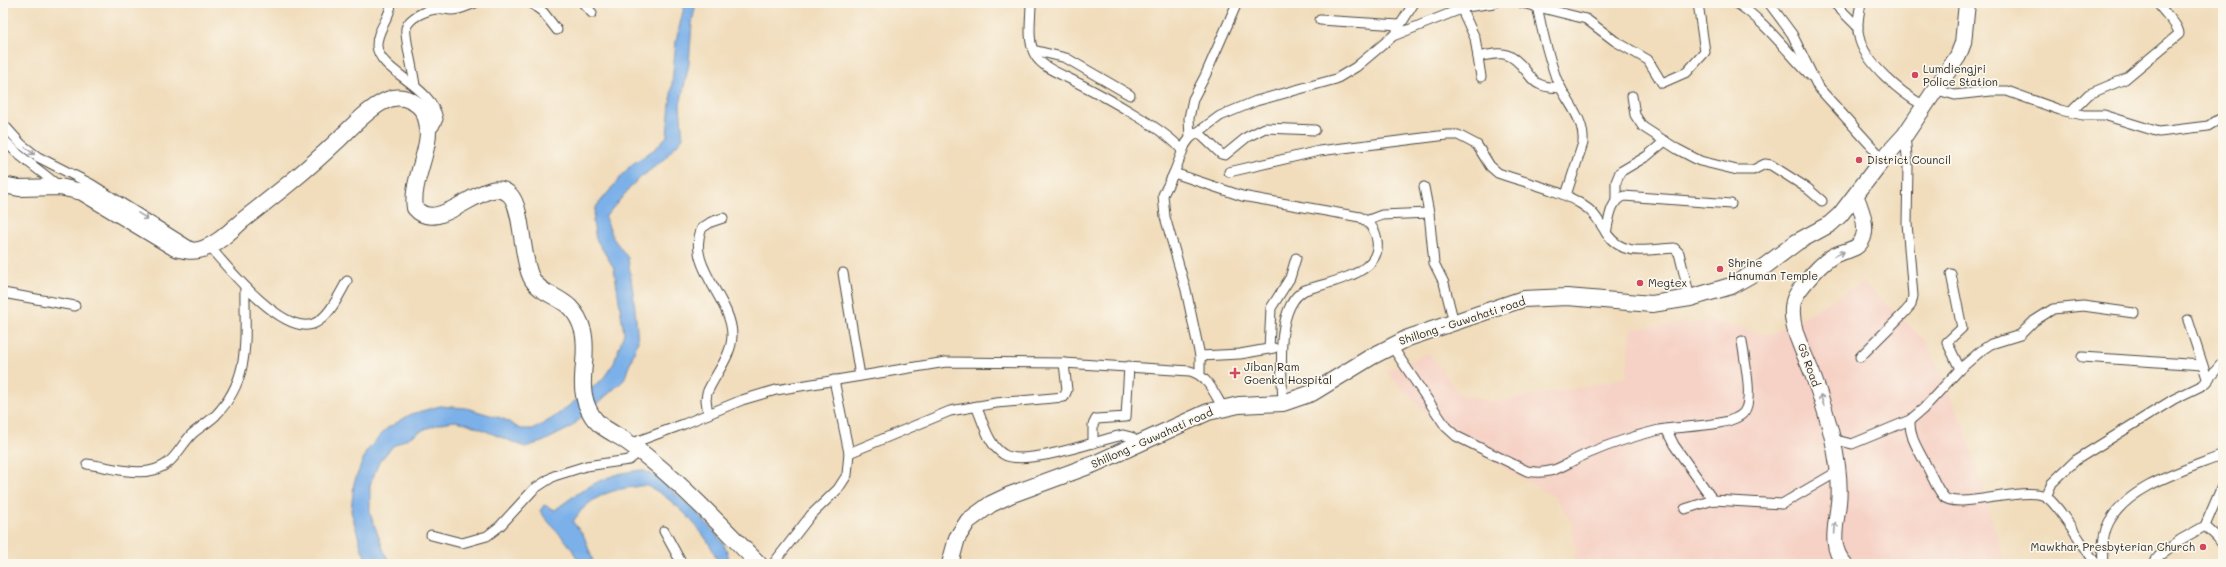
<svg xmlns="http://www.w3.org/2000/svg" width="2226" height="567" font-family="Mali,sans-serif">
  <rect width="100%" height="100%" fill="#fbf7ec"/>
  <filter id="ink" filterUnits="userSpaceOnUse"><feTurbulence type="fractalNoise" baseFrequency=".025" numOctaves="2"/><feDisplacementMap in="SourceGraphic" scale="8" xChannelSelector="R" yChannelSelector="G"/><feConvolveMatrix kernelMatrix="1 2 1 2 8 2 1 2 1" color-interpolation-filters="sRGB"/></filter>
  <filter id="wash" filterUnits="userSpaceOnUse"><feTurbulence type="fractalNoise" baseFrequency=".012" numOctaves="4" result="noise"/><feDisplacementMap in="SourceGraphic" scale="16" xChannelSelector="R" yChannelSelector="G"/><feGaussianBlur stdDeviation="0.9" result="paint"/><feColorMatrix in="noise" values="0 0 0 0 0 0 0 0 0 0 0 0 0 0 0 0 0 1.4 0 .05"/><feComposite in="paint" operator="in"/></filter>
  <g filter="url(#wash)">
    <rect width="100%" height="100%" fill="#f1ddbc"/>
    <polygon fill="#f6d1c5" points="1863,282 1927,342 1966,432 2005,564 1576,564 1573,525 1556,498 1443,432 1385,371 1429,353 1460,395 1492,402 1588,386 1627,377 1631,329 1710,321 1771,335"/>
    <g fill="#7bb0e9" stroke="#536e8a">
      <polygon points="685,3 696,3 692,23 689,64 680,105 683,138 662,161 636,181 605,217 613,238 628,258 634,299 638,341 624,380 570,428 542,442 525,447 466,423 454,421 442,423 425,429 393,446 379,462 370,485 370,513 385,554 392,564 368,564 362,550 351,511 354,483 366,452 386,429 411,414 440,406 466,408 504,419 520,429 534,429 553,418 602,380 614,363 624,333 614,268 596,239 593,222 595,208 631,165 656,148 667,136 676,41"/>
      <path d="M642 470C661 476 718 530 726 549 728 554 729 559 730 564H718C712 537 672 496 647 486 643 485 638 486 635 487 610 489 586 499 573 522L584 536 594 564H579C572 542 553 530 540 511L544 505 555 510C584 488 606 473 642 470Z"/>
    </g>
  </g>
  <g filter="url(#ink)">
    <g fill="none" stroke-linecap="round" stroke-linejoin="round">
      <g stroke="#494641" stroke-width="11">
        <g id="minor">
          <path d="M391 3C391 18 376 30 377 46 379 72 432 85 438 119L434 127 427 131"/>
          <polyline points="531,3 543,12 557,30"/>
          <polyline points="583,3 592,13"/>
          <path d="M1031 3C1031 18 1027 41 1035 55 1043 69 1064 75 1078 83 1100 94 1172 133 1182 151"/>
          <polyline points="1522,3 1586,19 1615,41 1648,60 1662,83 1687,72 1705,52 1698,3"/>
          <path d="M1736 3C1761 17 1790 55 1811 76"/>
          <polyline points="1769,3 1792,34 1818,87 1883,159"/>
          <polyline points="1834,3 1858,27"/>
          <path d="M1861 3C1859 14 1856 26 1859 37 1864 62 1902 94 1923 105"/>
          <path d="M1537 6C1542 31 1548 55 1556 78 1565 101 1585 117 1583 143L1566 195"/>
          <polyline points="1462,10 1475,38 1481,77"/>
          <polyline points="1320,20 1399,25"/>
          <polyline points="1397,30 1414,3"/>
          <polyline points="1033,50 1066,58 1130,95"/>
          <path d="M1478 57C1502 52 1510 50 1526 71 1530 76 1533 82 1539 84 1546 88 1553 87 1561 88"/>
          <path d="M415 86C414 74 404 36 406 28 409 17 428 9 439 9 443 8 447 10 451 10 460 10 467 6 475 3"/>
          <polyline points="1937,90 1955,95 1991,91 2007,91 2060,110 2083,115 2104,115 2159,132 2208,126 2223,117"/>
          <polyline points="1632,96 1635,115 1643,127 1677,149 1700,161 1737,170 1753,170 1765,164 1771,165 1807,188 1822,201"/>
          <path d="M2071 112 2089 94 2125 79 2179 34C2178 23 2163 13 2158 3"/>
          <polyline points="3,124 21,144 38,157 91,184 193,248"/>
          <polyline points="1198,132 1221,154 1225,155 1247,137 1265,128 1315,130"/>
          <polyline points="1190,138 1189,118 1193,99 1205,76 1237,3"/>
          <polyline points="3,139 18,154 59,186"/>
          <path d="M1229 172 1319 151 1447 135H1458L1477 145 1490 166 1498 173C1525 183 1556 188 1581 204 1596 213 1598 221 1607 234 1624 258 1649 249 1674 248L1679 253 1690 298"/>
          <polyline points="1174,173 1163,195 1165,217 1186,290 1200,356 1200,374"/>
          <polyline points="1424,187 1429,213 1434,263 1444,283 1454,323"/>
          <polyline points="1616,200 1616,182 1620,172 1647,156 1665,141"/>
          <polyline points="1366,221 1382,215 1429,213"/>
          <path d="M1606 233C1609 221 1610 200 1624 196L1731 204"/>
          <path d="M209 246C227 267 282 335 313 324 329 318 339 295 347 281"/>
          <polyline points="843,273 860,376"/>
          <polyline points="1951,274 1962,328 1947,342 1960,369"/>
          <polyline points="3,293 75,306"/>
          <polyline points="2188,320 2208,381"/>
          <path d="M1391 345 1446 427 1456 436 1527 471C1555 476 1563 464 1587 454 1610 444 1634 436 1659 430 1678 426 1734 427 1744 412 1754 399 1744 358 1742 341"/>
          <polyline points="1269,349 1271,308 1290,278 1296,258"/>
          <polyline points="1200,356 1240,354 1274,348"/>
          <polyline points="1860,357 1905,312 1911,305 1913,296 1907,223 1908,167 1905,135"/>
          <polyline points="2082,357 2202,365"/>
          <path d="M1283 403C1282 373 1274 306 1305 290 1328 282 1382 275 1377 241 1376 230 1369 222 1360 217L1242 196 1174 173 1185 145 1190 138 1220 116 1256 101 1336 79 1356 67 1393 36 1466 7 1494 3"/>
          <path d="M976 406C983 421 988 445 1003 454 1023 468 1098 440 1123 435L1131 437 1138 444"/>
          <path d="M708 414 706 400 707 393C715 374 732 356 732 335 732 299 685 265 702 228L711 222 723 218"/>
          <path d="M1910 420C1909 438 1919 450 1926 465 1932 475 1936 488 1944 497 1956 510 2023 486 2045 496 2057 502 2086 550 2096 564"/>
          <polyline points="1666,429 1674,445 1713,500"/>
          <polyline points="1832,439 1852,444 1910,420 1923,409 1960,369 1982,350 1991,344 2020,335 2034,321 2053,309 2083,306 2134,313"/>
          <polyline points="1093,443 1093,425 1096,419 1126,417 1129,366"/>
          <path d="M630 444 684 424 742 400 776 390 946 362 1064 363 1190 371C1208 376 1214 393 1223 408"/>
          <polyline points="849,453 950,411 996,403 1064,397 1067,390 1064,363"/>
          <path d="M87 464C112 467 147 481 169 462 178 454 184 442 192 434 200 427 209 422 216 415 253 376 244 335 245 287"/>
          <polyline points="2046,497 2052,483 2076,460 2174,399 2203,385 2223,362"/>
          <polyline points="1685,509 1713,500 1782,504 1837,472"/>
          <polyline points="2205,526 2217,537 2223,545"/>
          <polyline points="664,531 682,564"/>
          <polyline points="431,535 462,543 487,536 500,526 534,489 554,476 586,466 629,460 640,451"/>
          <polyline points="773,564 811,515 838,489 847,475 849,453 834,380"/>
          <path d="M2103 564C2102 550 2102 535 2109 522 2129 485 2186 470 2223 455"/>
          <polyline points="2153,564 2159,556 2180,540 2205,526 2223,484"/>
        </g>
      </g>
      <g stroke="#494641" stroke-width="17">
        <path id="primary" d="M1845 564C1827 546 1838 520 1839 497 1841 458 1826 410 1812 373 1804 352 1789 327 1793 304 1794 296 1800 289 1805 283 1813 273 1822 263 1833 256 1841 252 1849 251 1856 247 1872 236 1862 210 1856 196"/>
      </g>
      <g stroke="#494641" stroke-width="18">
        <g id="trunk">
          <path d="M3 185 19 188 60 187 82 192 175 248C183 250 190 252 199 250 216 246 230 231 243 220 275 195 307 170 336 142 350 129 374 102 393 98 405 96 418 102 424 113 438 142 410 177 415 208 440 238 487 170 510 195 523 208 521 257 531 277 542 300 573 293 583 331 590 360 574 385 591 414 598 427 614 433 626 441 635 447 644 454 652 461 690 492 724 529 759 564"/>
          <polyline points="950,564 957,538 968,521 991,504 1010,495 1094,464 1208,412 1239,405 1283,403 1312,393 1371,357 1408,338 1523,299 1567,297 1652,304 1690,298 1731,286 1761,269 1797,242 1830,224 1840,215 1883,159 1905,135 1958,56 1963,43 1967,3"/>
        </g>
      </g>
      <use href="#minor" stroke="#fff" stroke-width="9"/>
      <use href="#primary" stroke="#fff" stroke-width="15"/>
      <use href="#trunk" stroke="#fff" stroke-width="16"/>
    </g>
    <defs><path id="oneway-shaft" d="M-6 0H5M1.5-3L5.5 0L1.5 3" fill="none" stroke-width="1.6" stroke-linecap="round" stroke-linejoin="round"/></defs>
    <g stroke="#a0a0a0">
      <use href="#oneway-shaft" transform="translate(30 151) rotate(38)"/>
      <use href="#oneway-shaft" transform="translate(143 216) rotate(32)"/>
      <use href="#oneway-shaft" transform="translate(1839 254) rotate(-24)"/>
      <use href="#oneway-shaft" transform="translate(1822 400) rotate(-108)"/>
      <use href="#oneway-shaft" transform="translate(1835 528) rotate(-86)"/>
    </g>
  </g>
  <g fill="#d1495b" stroke="#fbf7ec" stroke-width="1.5">
    <circle cx="1915" cy="75" r="4"/>
    <circle cx="1859" cy="160" r="4"/>
    <circle cx="1720" cy="269" r="4"/>
    <circle cx="1640" cy="283" r="4"/>
    <path d="M1233 367h4v4h4v4h-4v4h-4v-4h-4v-4h4z"/>
    <circle cx="2203" cy="547" r="4"/>
  </g>
  <g text-anchor="middle" stroke-width="3.5" stroke-linejoin="round" paint-order="stroke">
    <g font-size="11" fill="#2b2b2b" stroke="#fbf7ec" text-anchor="start">
      <text x="1923" y="73">Lumdiengjri<tspan x="1923" dy="13">Police Station</tspan></text>
      <text x="1867" y="164">District Council</text>
      <text x="1728" y="267">Shrine<tspan x="1728" dy="13">Hanuman Temple</tspan></text>
      <text x="1648" y="287">Megtex</text>
      <text x="1244" y="371">Jiban Ram<tspan x="1244" dy="13">Goenka Hospital</tspan></text>
      <text x="2195" y="551" text-anchor="end">Mawkhar Presbyterian Church</text>
    </g>
    <g font-size="11" fill="#2b2b2b" stroke="#fbf7ec">
      <text transform="translate(1462 321) rotate(-18)" y="4">Shillong - Guwahati road</text>
      <text transform="translate(1809 365) rotate(70)" y="4">GS Road</text>
      <text transform="translate(1152 438) rotate(-24)" y="4">Shillong - Guwahati road</text>
    </g>
  </g>
  <rect width="2226" height="567" fill="none" stroke="#fbf7ec" stroke-width="16"/>
</svg>
